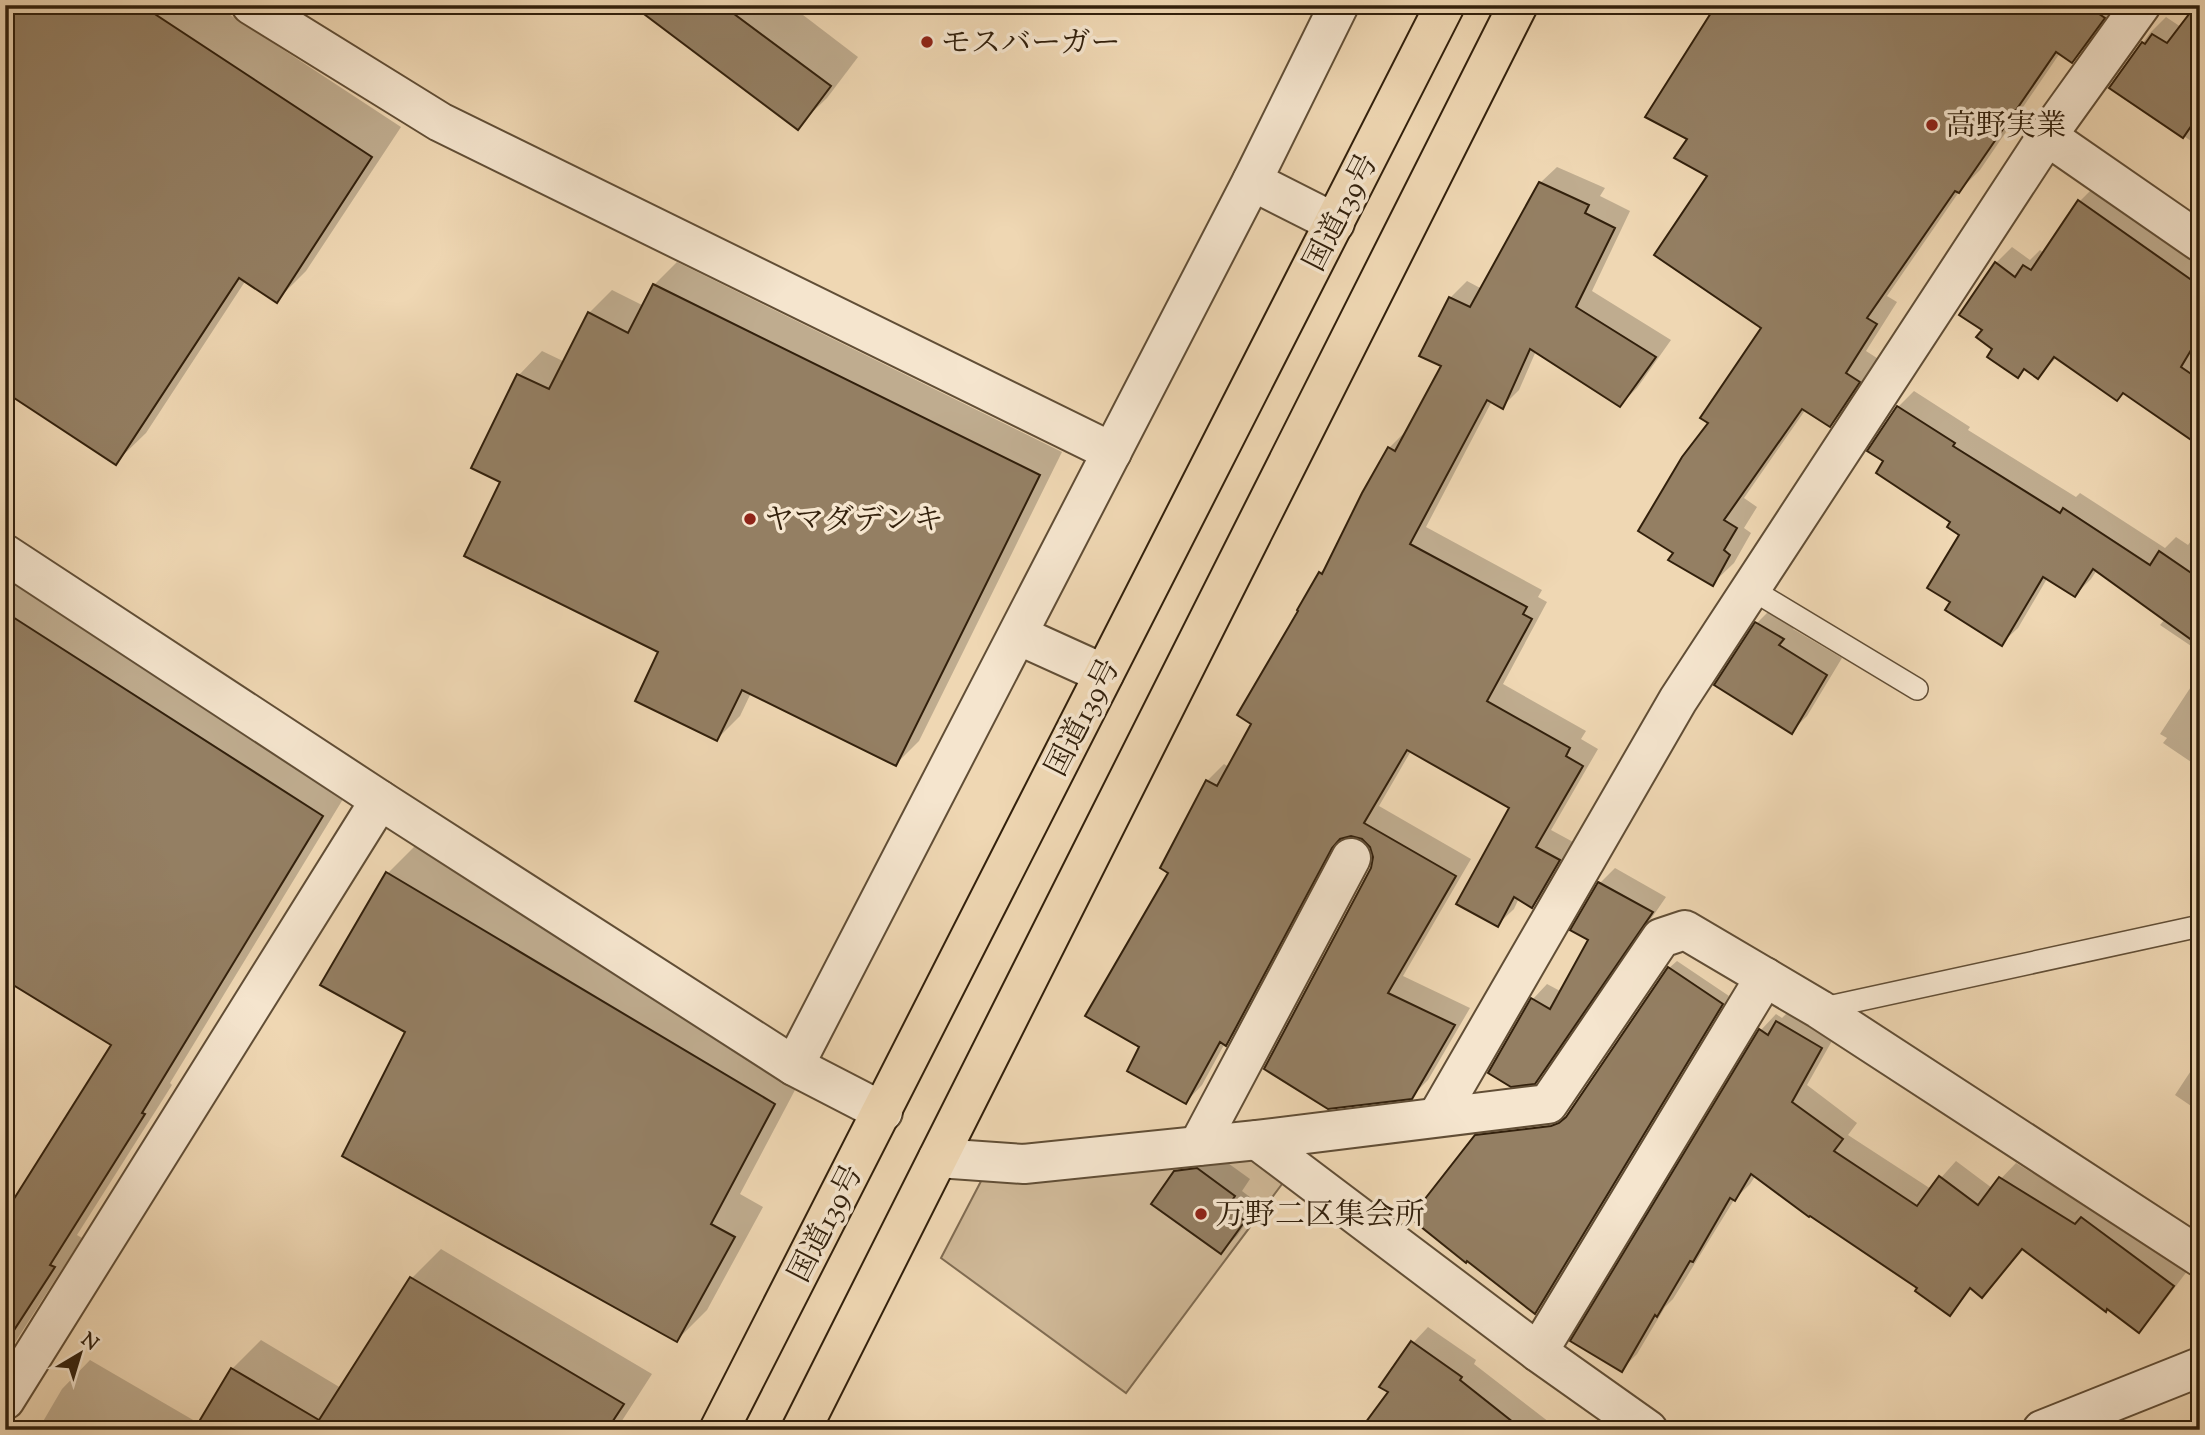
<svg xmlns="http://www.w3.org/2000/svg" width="2205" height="1435" font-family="'Sorts Mill Goudy','Noto Serif JP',serif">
  <rect width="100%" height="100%" fill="#efd7b3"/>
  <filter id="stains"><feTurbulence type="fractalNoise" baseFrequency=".00286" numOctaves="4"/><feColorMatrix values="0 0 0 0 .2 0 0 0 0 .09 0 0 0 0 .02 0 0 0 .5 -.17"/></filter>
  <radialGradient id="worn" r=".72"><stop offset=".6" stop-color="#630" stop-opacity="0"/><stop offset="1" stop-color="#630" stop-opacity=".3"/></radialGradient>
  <polygon fill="#cfb897" stroke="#806c52" stroke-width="2" points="1257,1140 1294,1168 1126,1393 941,1258 991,1162"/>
  <g fill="#0003">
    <polygon points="5,5 215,5 401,127 306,271 276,301 246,280 146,433 116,462"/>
    <polygon points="635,5 790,5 858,57 827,98 797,127"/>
    <polygon points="1688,5 2118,5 2094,39 2072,61 2060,53 1980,170 1961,189 1887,296 1897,302 1866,351 1880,360 1851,404 1830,425 1806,409 1744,498 1757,507 1744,528 1751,533 1734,563 1712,584 1676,553 1711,423 1764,328 1710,175 1689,138 1711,16"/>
    <polygon points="2200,5 2200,147 2111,87 2150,33 2166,17 2181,27"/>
    <polygon points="1557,167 1605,188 1600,196 1630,211 1592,291 1671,340 1637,388 1620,405 1536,351 1519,390 1502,407 1492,401 1426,527 1542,590 1538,597 1547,602 1503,684 1586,731 1581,739 1598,749 1551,830 1575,843 1549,889 1532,906 1519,898 1514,909 1497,925 1511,807 1411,751 1379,806 1471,859 1403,976 1470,1008 1428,1080 1411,1097 1329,1107 1375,858 1371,846 1361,837 1351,834 1344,836 1243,1027 1225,1043 1202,1085 1186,1102 1142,1047 1171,872 1207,781 1224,764 1229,767 1254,723 1320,573 1328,565 1389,448 1406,431 1443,366 1450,298 1467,281 1482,289 1540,183"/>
    <polygon points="2095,186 2200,252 2200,444 2124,392 2057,357 2038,377 2025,368 2018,376 1995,349 1984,330 1961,314 1996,263 2012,247 2030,260 2040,250 2044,253 2080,201"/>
    <polygon points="677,262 1062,452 919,741 896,764 751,693 740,716 717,739 661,652 502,482 473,467 519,375 542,351 565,362 589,313 612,290 644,306 654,285"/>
    <polygon points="1914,391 1970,427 1968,430 2076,497 2080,493 2165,548 2176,537 2188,545 2200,529 2200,652 2160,625 2165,619 2097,570 2091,579 2075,595 2048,577 2018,628 2002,643 1952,601 1962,534 1953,521 1885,461 1898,407"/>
    <polygon points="5,565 351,786 170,1083 172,1085 77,1235 82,1238 5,1358 5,1190 17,1197 114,1044 5,978"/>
    <polygon points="1773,607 1798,622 1793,629 1842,658 1807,716 1791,732 1716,684 1757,623"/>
    <polygon points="2200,673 2200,768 2163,743 2167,738 2160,734"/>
    <polygon points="418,843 804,1073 740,1194 763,1207 707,1310 677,1340 407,1031 388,873"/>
    <polygon points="1615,868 1666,897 1550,1066 1535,1082 1533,999 1547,984 1562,992 1590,940 1573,929 1600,883"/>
    <polygon points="1677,961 1729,996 1543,1304 1535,1312 1477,1136 1485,1128 1560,1119 1569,1116 1669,968"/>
    <polygon points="1793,1007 1837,1032 1807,1085 1857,1123 1848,1135 1931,1189 1956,1161 1992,1188 2016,1163 2091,1209 2098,1202 2188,1270 2154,1315 2139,1330 2024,1248 1982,1295 1972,1288 1950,1314 1919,1288 1756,1175 1750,1184 1734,1200 1673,1299 1665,1307 1637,1354 1621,1370 1573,1341 1761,1030 1776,1014 1782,1018"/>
    <polygon points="2200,1057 2200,1112 2175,1095"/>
    <polygon points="1214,1153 1250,1179 1242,1191 1259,1204 1237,1236 1221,1252 1176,1172 1192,1155"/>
    <polygon points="441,1249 652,1374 616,1430 38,1430 62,1389 90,1360 200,1424 232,1369 261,1340 341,1388 412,1278"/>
    <polygon points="1428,1327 1476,1360 1474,1364 1549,1422 1544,1430 1363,1430 1390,1392 1413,1343"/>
  </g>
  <g fill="#947f63" stroke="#32200c" stroke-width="2">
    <polygon points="5,5 141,5 372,157 277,303 239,278 116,465 5,392"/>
    <polygon points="632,5 722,5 831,86 798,130"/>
    <polygon points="1716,5 2086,5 2105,18 2072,63 2056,52 1959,193 1955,191 1867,318 1877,324 1846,373 1860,382 1830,427 1802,409 1724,520 1737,528 1724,550 1730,555 1713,586 1668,560 1673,553 1638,531 1682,457 1708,423 1700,418 1761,328 1654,255 1707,176 1674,158 1687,139 1645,117"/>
    <polygon points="2196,5 2200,5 2200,113 2183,138 2109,88 2142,42 2145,44 2152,34 2167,43"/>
    <polygon points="1539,182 1589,205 1585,213 1615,228 1576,307 1656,357 1620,407 1530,349 1503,409 1487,400 1410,544 1527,607 1523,614 1532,619 1487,701 1570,748 1566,756 1583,766 1536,847 1560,860 1532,908 1514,897 1498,927 1456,904 1509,808 1407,750 1364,823 1456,876 1388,993 1455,1025 1412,1099 1328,1109 1264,1069 1371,868 1373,857 1370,847 1362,839 1351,836 1340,839 1332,848 1226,1046 1220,1042 1186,1104 1127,1071 1139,1047 1085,1016 1168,873 1160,868 1206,780 1217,786 1251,724 1237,715 1298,611 1297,610 1319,572 1322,574 1362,493 1388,447 1395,451 1441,366 1419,356 1449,297 1470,307"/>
    <polygon points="2078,200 2200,286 2200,335 2181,367 2200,380 2200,446 2123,393 2117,401 2054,357 2038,379 2024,369 2018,378 1987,357 1992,349 1976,337 1982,330 1959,315 1995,262 2015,277 2023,265 2031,270"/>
    <polygon points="653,284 1040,475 896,766 742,690 717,741 635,701 658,652 464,556 500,482 471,468 517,374 549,389 588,312 628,333"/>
    <polygon points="1897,406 1955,443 1953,446 2060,513 2063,508 2150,565 2159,551 2200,579 2200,646 2093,569 2075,597 2043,577 2002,646 1945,610 1950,602 1927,588 1959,535 1947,527 1950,522 1876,473 1883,461 1867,451"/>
    <polygon points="5,612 323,816 142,1113 145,1114 50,1265 55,1267 5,1344 5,1213 111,1045 5,980"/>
    <polygon points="1755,622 1784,639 1779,645 1827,675 1792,734 1714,685"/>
    <polygon points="386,872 775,1104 711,1224 735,1237 677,1342 342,1156 405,1032 320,985"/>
    <polygon points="1598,882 1653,912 1535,1084 1511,1087 1488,1073 1531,998 1550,1009 1588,940 1570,930"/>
    <polygon points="1668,967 1723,1004 1535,1314 1467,1261 1466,1263 1410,1218 1475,1135 1551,1126 1559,1123 1566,1117"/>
    <polygon points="1776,1021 1822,1048 1792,1102 1843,1139 1834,1151 1917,1206 1939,1176 1978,1205 1999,1177 2075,1224 2081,1217 2174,1286 2139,1333 2107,1309 2106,1312 2022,1249 1982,1298 1970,1288 1950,1316 1915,1291 1917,1288 1810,1216 1809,1217 1751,1174 1735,1201 1730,1198 1693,1262 1690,1261 1657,1317 1655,1315 1622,1372 1570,1341 1759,1029 1768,1035"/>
    <polygon points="1197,1168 1235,1196 1227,1208 1245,1221 1221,1254 1151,1204 1174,1171"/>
    <polygon points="410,1277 624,1404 607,1430 194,1430 231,1368 319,1420"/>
    <polygon points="1411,1341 1462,1377 1460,1380 1523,1430 1360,1430 1388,1392 1379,1387"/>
  </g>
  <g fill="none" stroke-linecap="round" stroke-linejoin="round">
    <g stroke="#614e36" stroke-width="24">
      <g id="service">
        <polyline points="1751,589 1917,689"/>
        <polyline points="1819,1009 2200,926"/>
      </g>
    </g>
    <g stroke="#614e36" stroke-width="42">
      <g id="minor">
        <polyline points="251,5 440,122 1112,452"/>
        <polyline points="2047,136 2200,242"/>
        <polyline points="1252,181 1335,223"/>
        <polyline points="5,554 380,800 794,1066 883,1112"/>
        <polyline points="1018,635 1104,674"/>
        <polyline points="794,1066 1252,181 1339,5"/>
        <polyline points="1437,1117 1678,700 2047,136 2141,5"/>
        <polyline points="1257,1140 1538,1352 1648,1430"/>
        <polyline points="1198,1146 1351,858"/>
        <polyline points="938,1158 1024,1164 1257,1140 1548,1104 1661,938 1685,930 1819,1009 2200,1257"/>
        <polyline points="1538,1352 1765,977"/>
        <polyline points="5,1400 380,800"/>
        <polyline points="2042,1430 2200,1367"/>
      </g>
    </g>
    <g stroke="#32200c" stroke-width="42">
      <g id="trunk">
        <polyline points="719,1430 1445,5"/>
        <polyline points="801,1430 1518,5"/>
      </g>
    </g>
    <use href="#service" stroke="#f5e5ce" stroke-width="21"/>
    <use href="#minor" stroke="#f5e5ce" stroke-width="38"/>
    <use href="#trunk" stroke="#efd7b3" stroke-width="38"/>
  </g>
  <g fill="#8f2418" stroke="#f5e5ce" stroke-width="2.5">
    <circle cx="927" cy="42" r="7"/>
    <circle cx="1932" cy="125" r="7"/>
    <circle cx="750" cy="519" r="7"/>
    <circle cx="1201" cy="1214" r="7"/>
  </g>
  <g text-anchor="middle" stroke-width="7" stroke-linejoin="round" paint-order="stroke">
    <g font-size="30" fill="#32200c" stroke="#f5e5ce" text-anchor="start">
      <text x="941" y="52">モスバーガー</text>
      <text x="1946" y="135">高野実業</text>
      <text x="764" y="529">ヤマダデンキ</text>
      <text x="1215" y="1224">万野二区集会所</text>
    </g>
    <g font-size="30" fill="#32200c" stroke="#f5e5ce">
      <text transform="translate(1340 212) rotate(-63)" y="10">国道139号</text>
      <text transform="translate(1082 717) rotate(-63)" y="10">国道139号</text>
      <text transform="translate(825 1223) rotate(-63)" y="10">国道139号</text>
    </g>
  </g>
  <rect width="2205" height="1435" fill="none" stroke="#efd7b3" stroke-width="28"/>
  <rect x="7" y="7" width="2191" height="1421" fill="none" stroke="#32200c" stroke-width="3.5"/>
  <rect x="14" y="14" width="2177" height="1407" fill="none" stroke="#32200c" stroke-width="2"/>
  <g transform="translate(80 1354) rotate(38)" stroke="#f5e5ce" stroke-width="5" paint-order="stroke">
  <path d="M0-5L12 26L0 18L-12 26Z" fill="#32200c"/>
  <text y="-10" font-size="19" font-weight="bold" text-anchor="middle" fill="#32200c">N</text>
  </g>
  <rect width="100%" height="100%" filter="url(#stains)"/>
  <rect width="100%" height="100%" fill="url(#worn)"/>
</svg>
